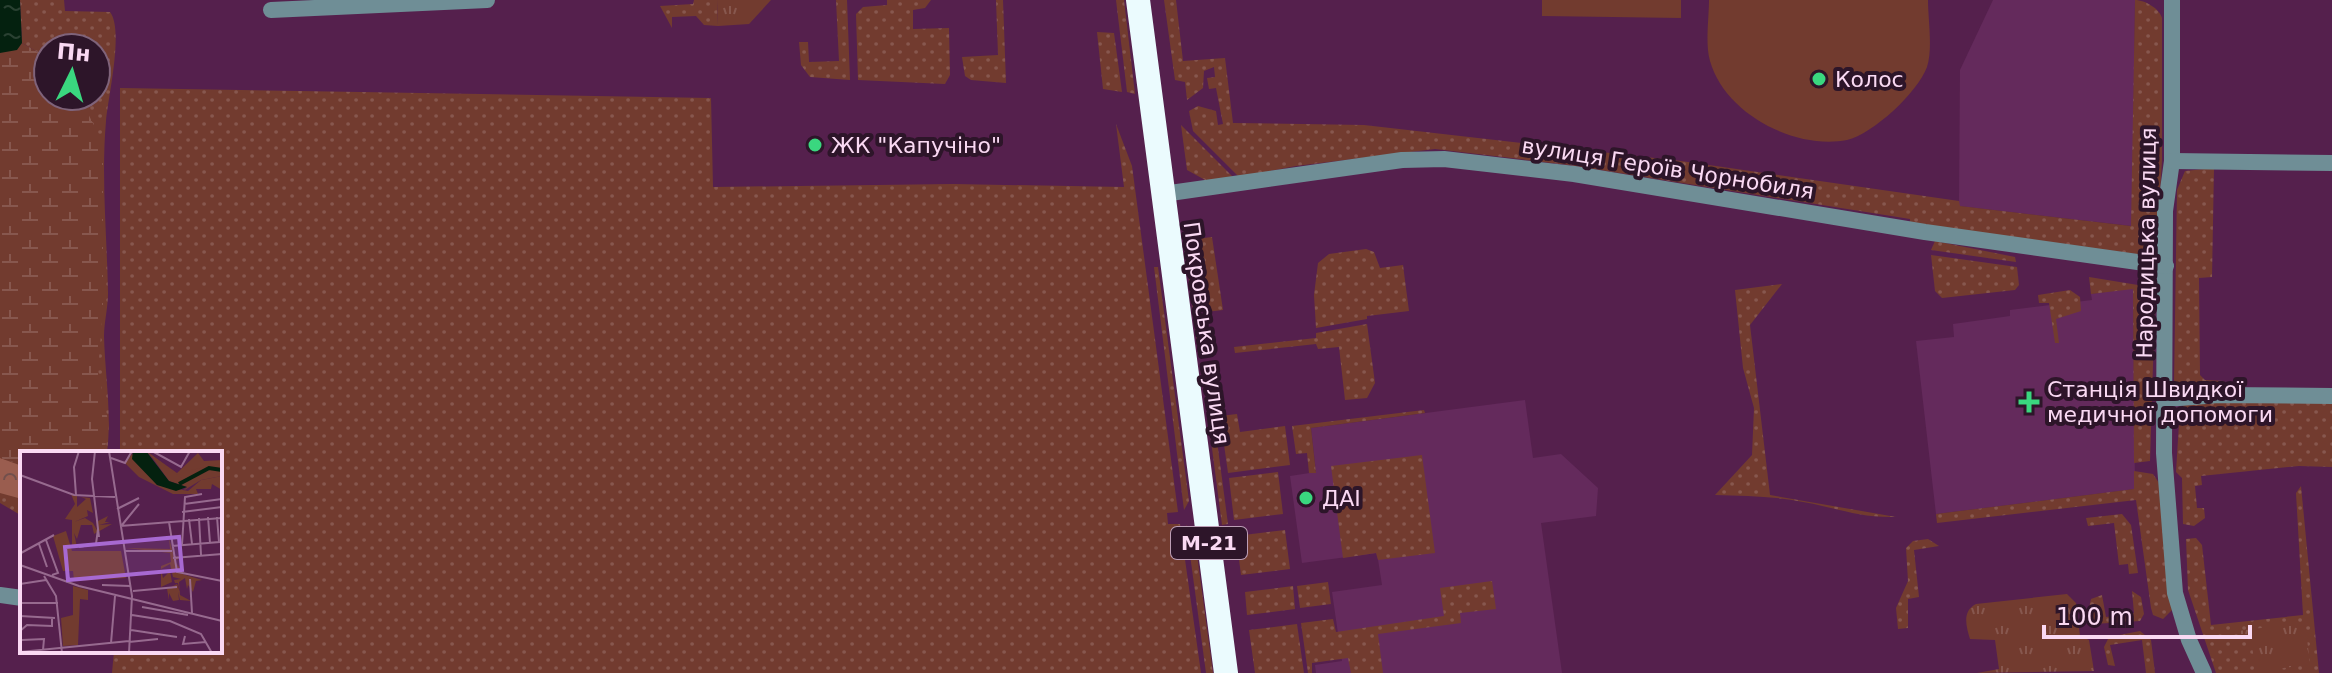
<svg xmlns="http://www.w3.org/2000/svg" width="2332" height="673" font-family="'DejaVu Sans',sans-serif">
  <defs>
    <pattern id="grass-dots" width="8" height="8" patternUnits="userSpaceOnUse" patternTransform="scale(2)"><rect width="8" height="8" fill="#723b2f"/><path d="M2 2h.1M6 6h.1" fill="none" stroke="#87574e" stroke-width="1.8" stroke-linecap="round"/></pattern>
    <pattern id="forest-crowns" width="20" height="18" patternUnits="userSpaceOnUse" patternTransform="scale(2)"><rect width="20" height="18" fill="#9a5d4f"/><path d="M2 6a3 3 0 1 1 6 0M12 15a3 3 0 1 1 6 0" fill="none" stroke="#724f4c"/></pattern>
    <pattern id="wetland-marsh" width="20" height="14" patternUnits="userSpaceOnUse" patternTransform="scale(2)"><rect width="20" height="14" fill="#723b2f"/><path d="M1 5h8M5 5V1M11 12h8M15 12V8" fill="none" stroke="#87574e"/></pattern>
    <pattern id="park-tufts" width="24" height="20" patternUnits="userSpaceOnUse" patternTransform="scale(2)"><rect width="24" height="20" fill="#723b2f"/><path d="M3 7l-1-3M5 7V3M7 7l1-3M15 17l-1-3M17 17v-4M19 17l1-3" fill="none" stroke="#87574e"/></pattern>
    <pattern id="water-ripples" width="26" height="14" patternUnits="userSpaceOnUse" patternTransform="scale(2)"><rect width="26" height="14" fill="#04210f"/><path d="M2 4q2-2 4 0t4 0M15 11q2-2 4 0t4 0" fill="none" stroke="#2a4132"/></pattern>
  </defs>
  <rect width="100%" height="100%" fill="#55204d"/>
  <g fill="#642a5c">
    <polygon points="1993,0 2135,0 2132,226 1959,206 1960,70"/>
    <polygon points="2133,288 2135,489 1936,514 1916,341 1954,337 1953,324 2010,316 2010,310 2092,300 2091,294"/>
    <polygon points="1525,400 1533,458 1561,454 1598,488 1596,516 1541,523 1562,673 1316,673 1315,665 1342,661 1332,592 1382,585 1377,553 1302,563 1290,476 1316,472 1311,428"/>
  </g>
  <g fill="url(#grass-dots)">
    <path d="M20 0H64L65 11 110 12C124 30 108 97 106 121 101 178 107 236 108 293 108 308 104 322 104 336 105 376 112 413 107 453H22V516L0 503V57L48 96H96V48H48V58L22 43Z"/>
    <polygon points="694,0 717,0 718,26 704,25 696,16 672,17 672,28 660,6 693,4"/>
    <polygon points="836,0 847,0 850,80 810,77 801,65 799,42 808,42 809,62 839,61"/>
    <polygon points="887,0 931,0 925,8 913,10 913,29 949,28 950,75 945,84 858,80 856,14 863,7 887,5"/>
    <polygon points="996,0 1003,0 1006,83 971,80 965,76 962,57 998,55"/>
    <polygon points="1116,0 1124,0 1135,94 1127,92"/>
    <path d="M1164 0H1176L1183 61 1225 58 1233 123 1364 125 1681 161 1959 201 1960 206 2131 226 2135 0C2145 0 2160 9 2162 18V160L2157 244 2143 255 1910 223V219L1569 165 1435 149 1296 166 1239 177 1193 131 1189 111 1198 106 1216 111 1218 125 1223 124 1216 88 1209 89 1207 78 1215 77 1214 67 1204 71 1203 88 1187 100 1185 82 1175 80Z"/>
    <polygon points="1097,32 1114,33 1122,92 1103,89"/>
    <polygon points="120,88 711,98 713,187 953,184 1124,187 1116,124 1132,166 1178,512 1167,513 1168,524 1180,524 1201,673 112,673 114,651 220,651 220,453 120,453"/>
    <polygon points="1181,125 1234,178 1207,181 1187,170"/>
    <polygon points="2214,168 2212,277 2199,278 2200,375 2205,380 2224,381 2222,387 2180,390 2174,384 2177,190 2185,171"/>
    <polygon points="1212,237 1223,310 1206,312 1196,239"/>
    <polygon points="1184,240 1190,240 1204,352 1197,342"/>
    <polygon points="1935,241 2015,257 2016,262 1931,250"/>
    <polygon points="1366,249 1374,252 1380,268 1403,265 1409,311 1367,316 1367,319 1316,328 1314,295 1318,263 1329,254"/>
    <polygon points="1931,255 2017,267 2019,285 2015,290 1942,298 1935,291"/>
    <polygon points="1154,267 1158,267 1189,501 1184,510"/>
    <polygon points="2089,277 2138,285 2155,300 2150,461 2134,463 2133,289 2091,294"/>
    <path d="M1782 284 1750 325 1770 495 1896 517C1859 518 1838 508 1803 502 1774 496 1745 496 1715 495L1752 455 1754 408 1743 368 1735 290Z"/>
    <polygon points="2070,290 2080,297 2081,311 2056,319 2059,343 2055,343 2049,303 2039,303 2038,295"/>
    <polygon points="1367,324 1375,383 1367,398 1345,400 1339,347 1318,349 1316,344 1235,353 1234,347 1316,338 1316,333"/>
    <polygon points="2332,400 2332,467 2299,466 2201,476 2202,485 2195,486 2197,508 2204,508 2205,518 2194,526 2183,524 2182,478 2176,472 2180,407 2189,402"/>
    <polygon points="1424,410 1425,413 1311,428 1316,473 1309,473 1307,453 1296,454 1292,426"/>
    <polygon points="1237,414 1240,432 1285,426 1290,465 1228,473 1220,416"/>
    <polygon points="1214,418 1228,524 1222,525 1209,425"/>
    <polygon points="1422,455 1435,553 1378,560 1376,553 1343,558 1331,466"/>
    <polygon points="2134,471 2153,474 2159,483 2172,610 2163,619 2153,615 2151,608 2136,500 1937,523 1936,514 2134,489"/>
    <polygon points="1278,472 1283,514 1234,520 1229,478"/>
    <polygon points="2301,486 2319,673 2216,673 2188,590 2186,539 2196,538 2202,545 2211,625 2303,615 2296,493"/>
    <polygon points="2122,514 2131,525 2138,573 2129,574 2128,564 2119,565 2114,523 2088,526 2086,518"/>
    <polygon points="1186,525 1194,533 1213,673 1206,673"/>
    <polygon points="1285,530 1290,569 1241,575 1236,536"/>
    <polygon points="1928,539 1939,546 1914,550 1919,597 1908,599 1908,628 1898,629 1896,608 1908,581 1906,548 1913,541"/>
    <polygon points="1492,581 1496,609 1460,613 1461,623 1378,634 1383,673 1351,673 1348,658 1312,663 1312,673 1308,673 1301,623 1333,619 1336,632 1444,616 1440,588"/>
    <polygon points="1328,582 1331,604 1300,608 1297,586"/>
    <polygon points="1293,586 1295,609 1247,615 1245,592"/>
    <polygon points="2132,591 2141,597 2144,614 2140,621 2094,624 2088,612 2091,599 2102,595 2106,617 2134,613"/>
    <polygon points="1297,624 1304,673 1255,673 1249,630"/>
    <polygon points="2140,631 2151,640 2155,673 2146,673 2142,640 2110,645 2115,666 2108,665 2104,647 2109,637"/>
  </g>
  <polygon fill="url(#forest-crowns)" points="0,458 22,466 22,499 0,493"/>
  <polygon fill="url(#wetland-marsh)" points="0,0 16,0 22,43 48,58 48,96 79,96 103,143 103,309 98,370 109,426 104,453 22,453 22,464 0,458"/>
  <g fill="url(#park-tufts)">
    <polygon points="717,0 771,0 749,24 718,26"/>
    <path d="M2067 594 2076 603 2080 636 2089 640 2094 671 1977 673 1999 669 1995 640 1970 639C1966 626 1962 611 1976 604Z"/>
    <polygon points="2305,622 2310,664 2266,671 2255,664 2251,641 2241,642 2239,631"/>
  </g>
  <g fill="#723b2f">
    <polygon points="1542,0 1681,0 1681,18 1542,16"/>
    <path d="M1709 0H1928C1928 19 1933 49 1927 67 1918 92 1873 134 1847 140 1795 150 1725 114 1710 61 1705 44 1709 18 1709 0Z"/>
  </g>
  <polygon fill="url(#water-ripples)" points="0,0 20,0 22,43 17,50 0,53"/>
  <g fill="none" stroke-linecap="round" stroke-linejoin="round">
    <g stroke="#6f8e96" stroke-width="16">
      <polyline points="2172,0 2172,161 2165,211 2164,453 2175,593 2189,640 2204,673"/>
      <polyline points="271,10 487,0"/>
      <polyline points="2172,161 2332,163"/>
      <polyline points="1163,194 1402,160 1444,159 1574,174 1925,232 2166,266"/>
      <polyline points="2166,399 2219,395 2332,396"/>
      <polyline points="0,595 22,598"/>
    </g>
    <polyline stroke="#ebfbfe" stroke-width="24" points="1138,0 1226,673"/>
  </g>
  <g fill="#3ad77f" stroke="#2d1529" stroke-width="3">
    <circle cx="1819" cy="79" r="8"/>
    <circle cx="815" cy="145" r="8"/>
    <path d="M2025 390h8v8h8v8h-8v8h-8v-8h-8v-8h8z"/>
    <circle cx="1306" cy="498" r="8"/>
  </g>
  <g text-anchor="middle" stroke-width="8" stroke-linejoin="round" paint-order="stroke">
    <rect fill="#2d1529" stroke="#bc9eb6" stroke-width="2" x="1171" y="527" width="76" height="32" rx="6"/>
    <g font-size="20" font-weight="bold" fill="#fad9f3">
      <text x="1209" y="550">М-21</text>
    </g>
    <g font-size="22" fill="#fad9f3" stroke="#2d1529" text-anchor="start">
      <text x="1835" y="87">Колос</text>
      <text x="831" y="153">ЖК "Капучіно"</text>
      <text x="2047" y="397">Станція Швидкої<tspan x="2047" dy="25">медичної допомоги</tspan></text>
      <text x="1322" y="506">ДАІ</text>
    </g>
    <g font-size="22" fill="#fad9f3" stroke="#2d1529">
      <text transform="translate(1668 168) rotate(9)" y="8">вулиця Героїв Чорнобиля</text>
      <text transform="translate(2146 243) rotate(-89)" y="8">Народицька вулиця</text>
      <text transform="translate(1207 333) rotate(82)" y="8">Покровська вулиця</text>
    </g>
  </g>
  <g transform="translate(20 451)">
    <rect width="202" height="202" fill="#55204d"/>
    <path d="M126 0 157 22 178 2 184 10 202 9V19L155 30ZM112 3 137 34 168 40 181 29 202 25V39L192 33 191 38H176L178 43H153L119 26 105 12ZM51 43 57 45V56L66 48 61 46 70 47 73 62 67 59 68 65 54 71 65 67 73 72 77 79 74 47 78 70 88 65 85 71H90L79 74 92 73 74 83 72 74H61L57 88 54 82 57 96 52 94V69L45 68 55 53ZM46 80 52 100H101L106 127 54 130 53 120H43L33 85ZM149 87 154 105 161 106 155 110 161 119 156 121 182 129 176 130 173 141 168 134 167 138 165 127 159 131 160 144 171 150 160 149 158 141 159 149 153 150 149 142V149L147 138 157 133 160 141 158 132H155L154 129 161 128 153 126 150 113 141 118 143 127 150 120 152 131 141 136V115L151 111 150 102 106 97 150 98Z" fill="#723b2f"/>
    <path d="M129 2 162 27 171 19 200 13 202 25 181 29 163 40 167 36 149 30Z" fill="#723b2f"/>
    <path d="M53 135 68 139V149L60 148 58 194 43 195 41 167 53 164Z" fill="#723b2f"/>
    <path d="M113 0H126L149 30 167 36 156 40 137 34 112 8Z" fill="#04210f"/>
    <path fill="none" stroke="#04210f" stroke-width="4" d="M159 33 189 17 202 19"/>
    <path fill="none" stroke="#976a8f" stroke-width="2" d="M75 0 72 28 79 86M89 0 112 145 109 202M132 0 161 16 170 0M91 7 105 12 112 0M0 24 54 44 95 46M56 44 54 16 59 0M164 53 202 48M97 58 119 47M162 61 202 56M188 66 190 92M179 67 181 104M169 68 172 93M149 71 157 121 202 130M102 74 119 53M100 75 202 67M26 89 38 122 32 124M19 93 27 116M162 94 165 46 182 43M152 95 199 91 197 66M59 96 76 93 78 78M105 100H152M1 102 34 84M153 107 202 103M0 114 59 135 202 170M24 125 36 145 42 202M170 128 172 162M0 133 26 129M82 134 110 135M113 140 157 136M0 152H38M122 156 168 164M112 164 150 170 181 183 192 202M0 165 35 167M111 179 157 186M0 180 7 174 32 175V167M165 185 163 193 186 191M2 189 24 188 23 199M109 191 138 188M91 192 95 145M0 201 109 190"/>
    <path fill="#a769d1" fill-opacity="0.15" stroke="#a769d1" stroke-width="4" d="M159 86 162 119 48 129 45 96Z"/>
    <rect width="202" height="202" fill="none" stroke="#fad9f3" stroke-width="4"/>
  </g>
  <g transform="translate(72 72) rotate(5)"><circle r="38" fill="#2d1529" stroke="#7f637a" stroke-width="2"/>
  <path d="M0-6L14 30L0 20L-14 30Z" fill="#3ad77f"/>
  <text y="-12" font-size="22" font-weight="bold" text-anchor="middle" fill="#fad9f3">Пн</text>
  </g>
  <path d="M2044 625v12h206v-12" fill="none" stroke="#fad9f3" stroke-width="4"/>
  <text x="2056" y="625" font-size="24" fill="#fad9f3" stroke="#2d1529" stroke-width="6" paint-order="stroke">100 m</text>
</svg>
